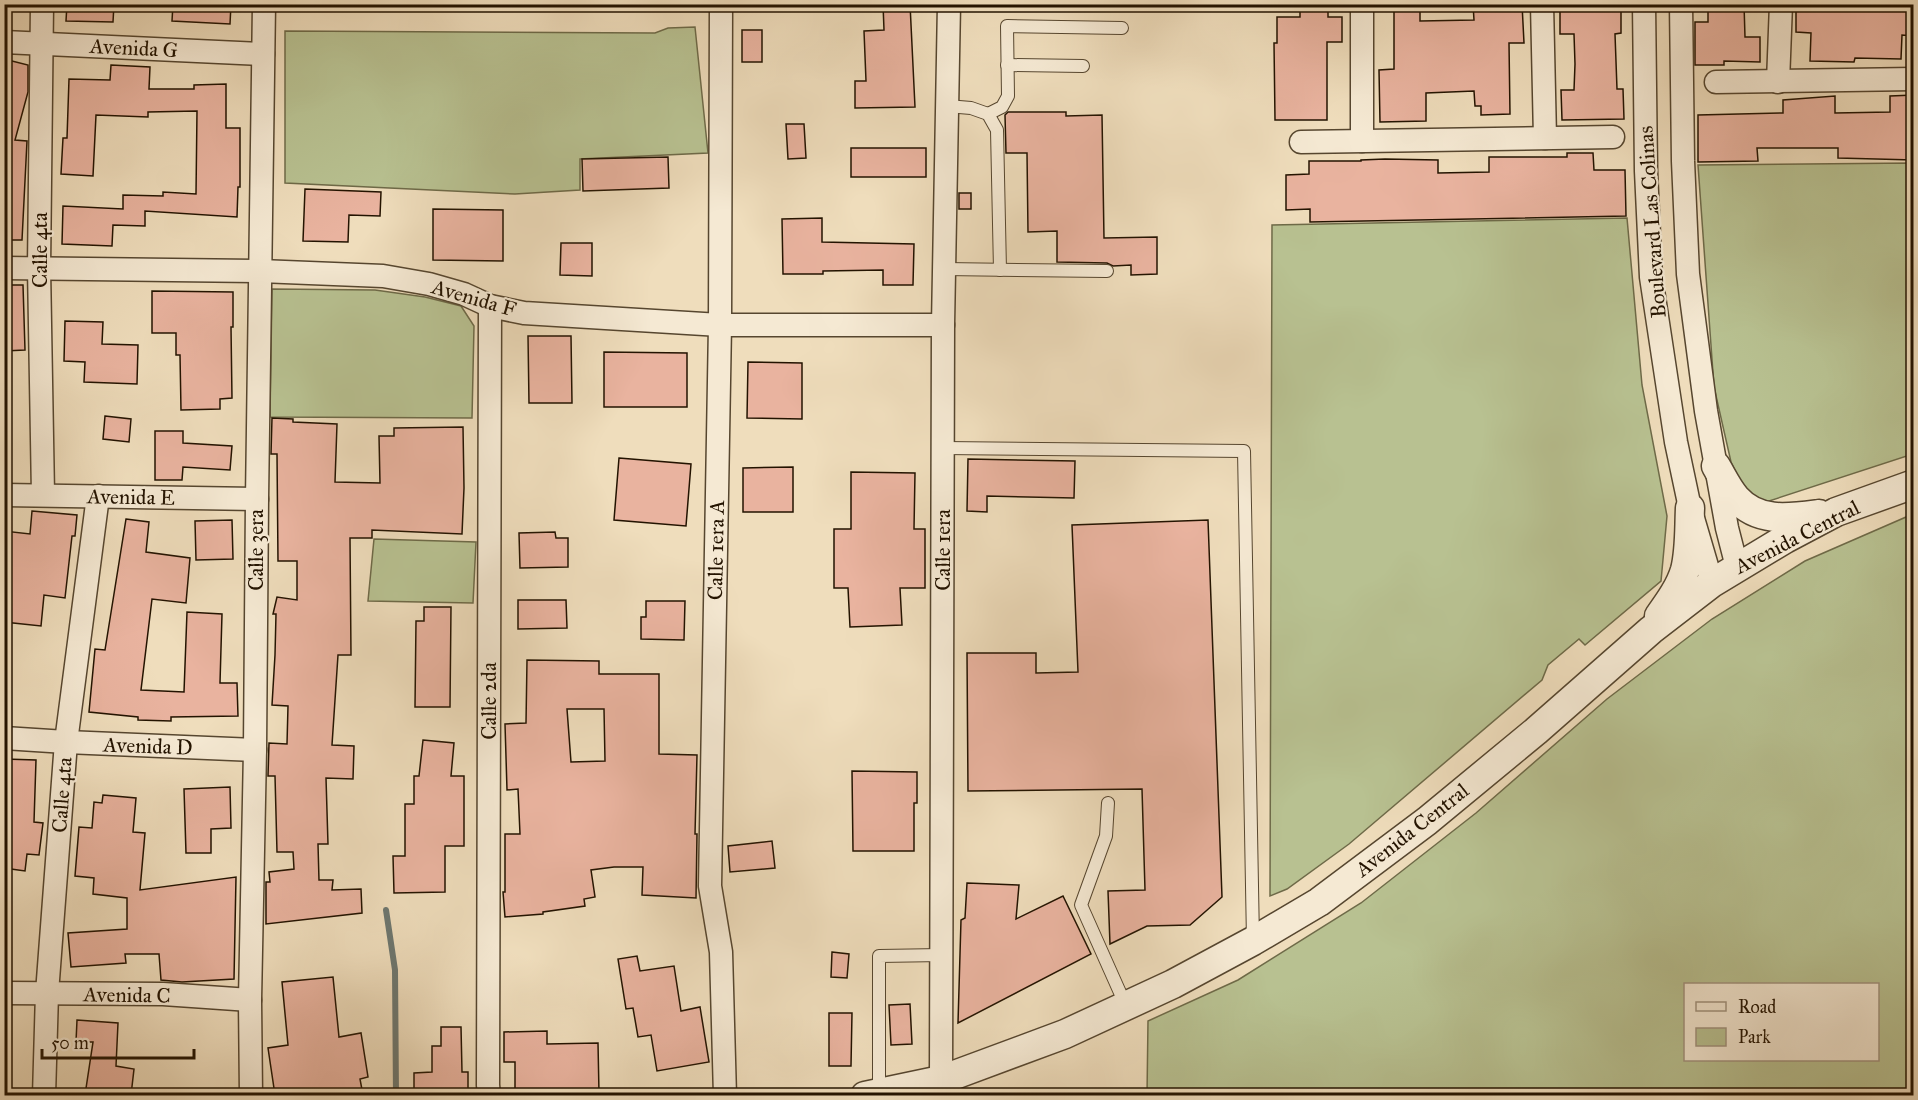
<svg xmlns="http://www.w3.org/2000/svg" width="1918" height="1100" font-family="'IM FELL Great Primer',serif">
  <rect width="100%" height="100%" fill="#efddbc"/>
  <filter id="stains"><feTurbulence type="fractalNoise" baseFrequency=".00333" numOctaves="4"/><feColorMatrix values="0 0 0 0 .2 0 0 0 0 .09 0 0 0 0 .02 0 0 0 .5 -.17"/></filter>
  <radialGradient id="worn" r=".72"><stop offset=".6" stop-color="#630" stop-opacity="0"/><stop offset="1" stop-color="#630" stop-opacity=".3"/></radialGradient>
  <g fill="#b8c191" stroke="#6e6a48" stroke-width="1.5" fill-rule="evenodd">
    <polygon points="695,27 708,153 580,159 580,190 515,194 285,183 285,31 655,33 668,28"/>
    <polygon points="1913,163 1913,454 1766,502 1754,499 1741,483 1731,462 1714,387 1698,165"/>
    <polygon points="1627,218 1642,385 1667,516 1661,581 1585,645 1579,639 1548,665 1542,680 1349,844 1287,889 1270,896 1272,225"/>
    <polygon points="272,289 375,290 425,297 461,306 474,326 472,418 270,417"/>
    <path d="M1913 514V1095H1147L1148 1021 1238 980 1361 903 1476 813 1607 699 1712 619 1805 561ZM1878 984V1060H1686V984Z"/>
    <polygon points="374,539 476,542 473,603 368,601"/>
  </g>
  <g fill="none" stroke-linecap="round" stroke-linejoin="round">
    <polyline stroke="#6d7770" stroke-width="6" points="386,910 395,970 396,1096"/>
  </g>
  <g fill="#e9b39f" stroke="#231300" stroke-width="1.5" fill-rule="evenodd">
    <polygon points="67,4 114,4 113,22 66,21"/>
    <polygon points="173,4 231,4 230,24 172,21"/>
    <polygon points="883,4 910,4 915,107 855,108 855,81 866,81 864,31 884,30"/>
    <polygon points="1300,4 1328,4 1328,17 1342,17 1342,42 1327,42 1327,120 1275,120 1274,43 1277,43 1277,17 1300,17"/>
    <polygon points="1394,4 1420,4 1420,21 1474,20 1473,4 1522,4 1524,43 1509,43 1510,114 1481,115 1481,106 1475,106 1474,91 1426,93 1426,121 1380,122 1379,70 1394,69"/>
    <polygon points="1560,4 1596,4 1596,7 1621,7 1621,33 1615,34 1617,89 1623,89 1624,119 1562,120 1561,90 1574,90 1575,64 1574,34 1560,34"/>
    <polygon points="1708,4 1744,4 1745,37 1760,37 1760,62 1724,61 1724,65 1695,65 1695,22 1708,22"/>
    <polygon points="1796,4 1914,4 1914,36 1902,35 1901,59 1855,58 1854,62 1810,61 1811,33 1796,32"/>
    <rect x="742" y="30" width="20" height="32"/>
    <polygon points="4,59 28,65 28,92 15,140 27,141 22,240 4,240"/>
    <polygon points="111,65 150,67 149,89 194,89 194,85 226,84 226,128 240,128 240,187 238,187 237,217 145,211 145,226 113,225 112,246 62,244 63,206 123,209 123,195 163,196 163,192 196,194 197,111 148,112 148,117 96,115 93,176 61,174 63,138 67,138 69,79 110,80"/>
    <polygon points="1914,95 1914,160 1838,158 1838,148 1757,148 1758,161 1698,162 1698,115 1783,113 1783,100 1835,96 1835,113 1890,112 1890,96"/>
    <polygon points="1008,112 1066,112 1066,116 1102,115 1104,238 1157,237 1157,274 1131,275 1131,265 1113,266 1107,263 1057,262 1057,231 1028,232 1027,153 1006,153 1005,115"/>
    <polygon points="786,124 804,124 806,158 788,159"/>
    <rect x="851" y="148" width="75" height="29"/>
    <polygon points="1567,153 1593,153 1594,170 1625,170 1626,216 1310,222 1310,209 1286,210 1286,175 1309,174 1309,161 1361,161 1361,160 1385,159 1438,160 1438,173 1489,172 1489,157 1567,157"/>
    <polygon points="668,157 669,188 583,191 582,159"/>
    <polygon points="305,189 381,192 380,216 349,215 348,242 303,241"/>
    <rect x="959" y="193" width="12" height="16"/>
    <polygon points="433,209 503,210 503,261 433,260"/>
    <polygon points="822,218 822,242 914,244 913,285 883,285 883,270 823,271 823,274 783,274 782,219"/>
    <polygon points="561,243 592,243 592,276 560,275"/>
    <polygon points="4,285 23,285 25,350 4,351"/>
    <polygon points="152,291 233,292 233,327 231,327 232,398 220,399 220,409 181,410 180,355 176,355 176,333 152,333"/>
    <polygon points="65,321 103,322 102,344 138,345 137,384 84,382 85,362 64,361"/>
    <polygon points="528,336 571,336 572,403 529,403"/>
    <polygon points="604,352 687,353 687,407 604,407"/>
    <polygon points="748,362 802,363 802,419 747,418"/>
    <polygon points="105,416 131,419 129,442 103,439"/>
    <polygon points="272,418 293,419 293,422 337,424 335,482 380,483 379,436 394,436 394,428 463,427 464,488 462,534 372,530 372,538 350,538 351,655 338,655 332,745 354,746 353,779 326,778 328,844 318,844 319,880 333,880 332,890 361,889 362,913 266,924 266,882 270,882 269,872 294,869 293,852 277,852 275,776 268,776 269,743 287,744 288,706 272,705 275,655 276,614 273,614 277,597 297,600 297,561 278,561 277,454 271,454"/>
    <polygon points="155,431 183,431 183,443 232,446 230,470 183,467 182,480 155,480"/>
    <polygon points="619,458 691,464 686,526 614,520"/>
    <polygon points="968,459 1075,461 1074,498 987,496 987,512 967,511"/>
    <polygon points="793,467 793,512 743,512 743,468"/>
    <polygon points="851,472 915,473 914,529 925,529 925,588 900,588 902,625 850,627 848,588 834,588 834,529 851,529"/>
    <polygon points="32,511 77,515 75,536 72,536 65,598 44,595 41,626 4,622 4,531 30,534"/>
    <polygon points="126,519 149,522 146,552 190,558 186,603 152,599 141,690 184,692 187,612 222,614 220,683 237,683 238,716 171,717 171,721 138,720 138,717 89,712 95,649 105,650"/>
    <polygon points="232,520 233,559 196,560 195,521"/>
    <polygon points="1208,520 1222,897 1190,925 1147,926 1110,944 1108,891 1145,890 1142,789 968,791 967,653 1036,653 1036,673 1078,672 1072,525"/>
    <polygon points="555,532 556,538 568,538 568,567 520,568 519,533"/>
    <polygon points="518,600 566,600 567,628 518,629"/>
    <polygon points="646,601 685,601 684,640 641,639 641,617 646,617"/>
    <polygon points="424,607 451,607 450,707 415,707 416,621 424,621"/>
    <path d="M527 660 599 661V674H659V754L697 755 695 834H697L696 898 642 895 643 867H614L591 870 595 897 584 899 585 906 543 912V914L505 917 503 892H505V834H520L518 789 507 790 505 724 526 723ZM567 709H604L605 761 571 762Z"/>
    <polygon points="423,740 454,743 451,776 464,776 464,846 445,846 445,892 394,893 393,856 405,856 405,804 414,804 414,776 419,776"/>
    <polygon points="4,759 36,760 34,822 43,823 39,855 27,854 25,871 4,868"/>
    <polygon points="852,771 917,772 917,803 914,803 914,851 853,851"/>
    <polygon points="230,787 231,828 211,829 211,853 186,853 184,789"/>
    <polygon points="103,795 136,798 133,832 145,833 140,890 236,877 234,979 182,982 161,980 159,954 125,954 126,963 71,967 68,933 127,929 127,898 93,894 94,878 75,876 79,827 92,828 94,802 102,803"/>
    <polygon points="772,841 775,868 730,872 728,846"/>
    <polygon points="967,883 1019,885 1016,919 1063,896 1091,954 958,1023 961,920 965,918"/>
    <polygon points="832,952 849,954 847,978 831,977"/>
    <polygon points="637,956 640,971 674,966 681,1011 700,1007 709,1062 657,1071 651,1035 638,1037 633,1008 626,1009 618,959"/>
    <polygon points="333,977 339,1037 361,1033 368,1077 360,1079 363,1095 275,1095 268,1048 288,1045 282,982"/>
    <polygon points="910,1004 912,1044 891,1045 889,1005"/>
    <polygon points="829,1013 852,1013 851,1066 829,1066"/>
    <polygon points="77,1020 118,1023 116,1066 134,1069 131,1095 85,1095 93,1042 76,1042"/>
    <polygon points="441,1027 461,1027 462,1072 468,1072 468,1095 414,1095 414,1073 432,1072 432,1046 441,1046"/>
    <polygon points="547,1031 547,1044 598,1043 599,1093 515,1095 515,1062 504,1062 504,1032"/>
  </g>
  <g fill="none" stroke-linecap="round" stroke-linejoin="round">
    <g stroke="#56462f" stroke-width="14">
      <g id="service">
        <polyline points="1007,65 1083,66"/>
        <polyline points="947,106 971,108 988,114 997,130 1000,270"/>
        <polyline points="988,114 1002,107 1008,96 1007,26 1122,28"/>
        <polyline points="944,269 1107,271"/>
        <polyline points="943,448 1244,451 1253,940"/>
        <polyline points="1108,803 1106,836 1081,905 1126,1006"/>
        <polyline points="879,1093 879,956 942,955"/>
      </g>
    </g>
    <g stroke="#56462f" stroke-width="25">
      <g id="minor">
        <polyline points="42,4 39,268 43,495"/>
        <polyline points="721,4 720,325 710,886 721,952 725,1096"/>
        <polyline points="1542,4 1545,138"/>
        <polyline points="1644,4 1646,171 1651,277 1676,442 1690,508 1712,583"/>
        <polyline points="1681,4 1683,161 1688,274 1706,411 1727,528 1737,567"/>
        <polyline points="4,42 263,54"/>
        <polyline points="1716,82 1914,79"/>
        <polyline points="1778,82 1781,4"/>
        <polyline points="1362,141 1362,4"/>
        <polyline points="1301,142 1613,137"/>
        <polyline points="4,268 260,271 383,276 429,284 464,294 490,306 524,313 720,325 943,325"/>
        <polyline points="4,495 257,499"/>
        <polyline points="4,738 66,742 255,750"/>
        <polyline points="4,993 163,994 250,1000"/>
        <polyline points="44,1096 47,993 66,742 98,496"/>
        <polyline points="251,1096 250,1000 255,750 257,499 264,4"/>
        <polyline points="489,1096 488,1085 490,306"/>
        <polyline points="939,1096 941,1080 943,325 949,4"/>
      </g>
    </g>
    <g stroke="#56462f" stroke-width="31">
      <g id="tertiary">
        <path d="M1716 466C1722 476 1728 489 1736 498 1758 523 1789 518 1819 514"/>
        <path d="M1659 616C1669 602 1680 587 1685 570 1690 551 1689 529 1690 508"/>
        <polyline points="865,1096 941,1080 1065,1034 1173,984 1253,941 1319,902 1427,821 1536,731 1651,630 1712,583 1785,539 1836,512 1914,484"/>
      </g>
    </g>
    <use href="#service" stroke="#f5e9d3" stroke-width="12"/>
    <use href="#minor" stroke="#f5e9d3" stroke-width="22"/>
    <use href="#tertiary" stroke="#f5e9d3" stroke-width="28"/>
  </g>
  <g text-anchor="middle" stroke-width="4.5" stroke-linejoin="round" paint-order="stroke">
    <g font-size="21" fill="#231300" stroke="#f5e9d3">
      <text transform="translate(134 48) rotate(3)" y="7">Avenida G</text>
      <text transform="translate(1652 222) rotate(-94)" y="7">Boulevard Las Colinas</text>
      <text transform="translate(40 250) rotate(-90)" y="7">Calle 4ta</text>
      <text transform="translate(474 298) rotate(16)" y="7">Avenida F</text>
      <text transform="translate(131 497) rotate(1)" y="7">Avenida E</text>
      <text transform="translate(1797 537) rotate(-27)" y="7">Avenida Central</text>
      <text transform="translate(256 550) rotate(-90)" y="7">Calle 3era</text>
      <text transform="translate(716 550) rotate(-89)" y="7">Calle 1era A</text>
      <text transform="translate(943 550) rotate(-90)" y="7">Calle 1era</text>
      <text transform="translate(489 701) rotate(-90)" y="7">Calle 2da</text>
      <text transform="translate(148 746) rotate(2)" y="7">Avenida D</text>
      <text transform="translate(62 795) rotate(-86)" y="7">Calle 4ta</text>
      <text transform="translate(1412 830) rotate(-38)" y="7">Avenida Central</text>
      <text transform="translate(127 995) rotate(1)" y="7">Avenida C</text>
    </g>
  </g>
  <rect width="1918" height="1100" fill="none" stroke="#efddbc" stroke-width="24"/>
  <rect x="6" y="6" width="1906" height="1088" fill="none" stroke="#231300" stroke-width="3"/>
  <rect x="12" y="12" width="1894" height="1076" fill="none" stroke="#231300" stroke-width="1.5"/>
  <rect x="1684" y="983" width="195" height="78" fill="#f5e9d3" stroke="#a1937f" stroke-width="1.5"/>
  <rect x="1696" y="1002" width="30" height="9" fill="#f5e9d3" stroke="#a1937f" stroke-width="1.5"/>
  <text x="1738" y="1013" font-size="18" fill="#231300">Road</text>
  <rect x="1696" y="1028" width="30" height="18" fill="#b8c191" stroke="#a1937f" stroke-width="1.5"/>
  <text x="1738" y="1043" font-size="18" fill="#231300">Park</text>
  <path d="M42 1049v9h152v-9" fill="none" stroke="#231300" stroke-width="3"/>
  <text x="51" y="1049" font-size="18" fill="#231300" stroke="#f5e9d3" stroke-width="4.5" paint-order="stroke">50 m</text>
  <rect width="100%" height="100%" filter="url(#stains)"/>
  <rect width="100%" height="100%" fill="url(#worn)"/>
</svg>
